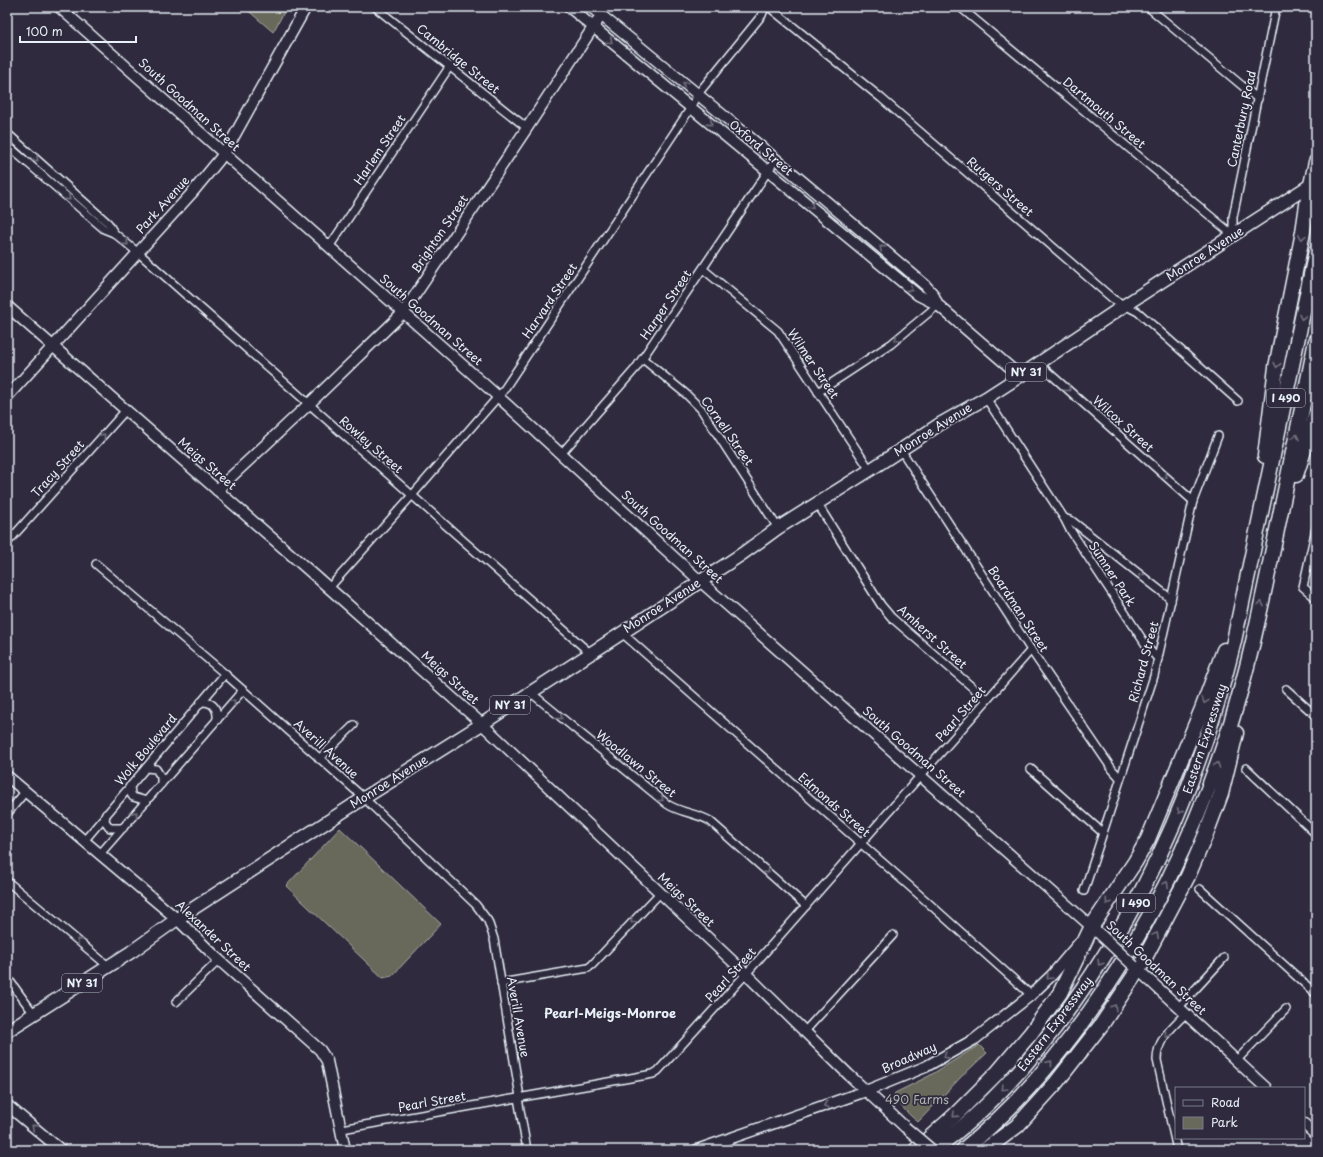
<svg xmlns="http://www.w3.org/2000/svg" width="1323" height="1157" font-family="'Playpen Sans',sans-serif">
  <rect width="100%" height="100%" fill="#2f2a3d"/>
  <filter id="ink" filterUnits="userSpaceOnUse"><feTurbulence type="fractalNoise" baseFrequency=".025" numOctaves="2"/><feDisplacementMap in="SourceGraphic" scale="8" xChannelSelector="R" yChannelSelector="G"/><feConvolveMatrix kernelMatrix="1 2 1 2 8 2 1 2 1" color-interpolation-filters="sRGB"/></filter>
  <g filter="url(#ink)">
    <g fill="#68695a" stroke="#a8ada9">
      <polygon points="244,7 287,7 273,32"/>
      <polygon points="340,828 441,924 392,976 383,978 286,886"/>
      <path d="M979 1045 987 1053 962 1076 918 1122C908 1114 900 1106 894 1095L895 1093 929 1076Z"/>
    </g>
    <g fill="none" stroke-linecap="round" stroke-linejoin="round">
      <g stroke="#e8f1f8" stroke-width="10">
        <g id="street">
          <polyline points="375,7 527,128"/>
          <polyline points="769,7 881,98 1113,299 1138,312 1238,401"/>
          <polyline points="960,7 1233,235"/>
          <polyline points="1148,7 1258,99"/>
          <polyline points="7,133 108,223 114,233"/>
          <polyline points="7,145 104,229 114,233 142,256 590,653"/>
          <polyline points="1233,235 1233,217 1276,7"/>
          <polyline points="329,247 450,66"/>
          <polyline points="703,269 778,331 870,470"/>
          <polyline points="643,359 686,394 701,409 778,528"/>
          <polyline points="1038,363 1193,501"/>
          <polyline points="818,392 891,344 938,305"/>
          <polyline points="986,398 1064,518 1069,528 1148,648 1158,659"/>
          <polyline points="901,450 1031,650 1112,769 1120,778"/>
          <polyline points="561,454 636,368 776,159"/>
          <polyline points="817,503 881,605 892,618 987,700"/>
          <polyline points="1064,518 1072,521 1166,595 1171,601"/>
          <polyline points="1316,528 1303,587 1316,598"/>
          <polyline points="7,543 126,410"/>
          <polyline points="96,564 225,674 364,798 476,905 488,921 494,939 520,1097"/>
          <polyline points="329,588 415,492 503,391 688,112 701,90 762,15 765,7"/>
          <polyline points="622,633 924,899 1031,995"/>
          <polyline points="1286,689 1316,716"/>
          <path d="M530 692 667 804C680 813 697 813 710 821L806 906"/>
          <path d="M201 702C213 701 218 709 217 720"/>
          <polyline points="319,759 354,725"/>
          <polyline points="146,768 156,769 161,777 161,784"/>
          <polyline points="1246,768 1316,834"/>
          <polyline points="1031,769 1103,833"/>
          <polyline points="130,786 131,794 133,797 147,801"/>
          <polyline points="7,814 25,792"/>
          <polyline points="106,814 105,821 110,828 123,828"/>
          <polyline points="84,841 225,674"/>
          <polyline points="100,854 243,690"/>
          <polyline points="7,881 108,966"/>
          <polyline points="1200,889 1316,994"/>
          <polyline points="1084,891 1154,676 1193,501 1218,436"/>
          <polyline points="7,977 34,1014"/>
          <polyline points="501,983 588,968 592,965 660,893"/>
          <polyline points="176,1002 219,960"/>
          <polyline points="1179,1007 1224,958"/>
          <polyline points="805,1031 893,935"/>
          <polyline points="1236,1061 1286,1009"/>
          <polyline points="518,1098 527,1150"/>
          <polyline points="342,1129 653,1074 658,1071 746,974 1031,650"/>
          <path d="M1177 1150 1157 1060C1157 1039 1172 1028 1185 1014"/>
        </g>
      </g>
      <g stroke="#e8f1f8" stroke-width="13">
        <g id="secondary">
          <polyline points="59,7 493,392 700,581 1102,936"/>
          <polyline points="569,7 918,295 938,305 1020,376"/>
          <path d="M591 7C703 98 815 191 925 285L933 294 938 305"/>
          <polyline points="7,306 329,588 482,724 746,974 849,1075 905,1127"/>
          <polyline points="7,397 191,194 219,160 228,147 306,7"/>
          <polyline points="217,490 309,404 403,313 527,128 590,32 601,16"/>
          <polyline points="7,776 177,919 219,960 320,1050 327,1061 345,1150"/>
          <polyline points="1134,966 1266,1088"/>
          <polyline points="7,1105 61,1150"/>
          <polyline points="1304,1124 1316,1135"/>
          <polyline points="697,1150 866,1091 925,1067 975,1039 1031,995 1052,975 1080,942"/>
        </g>
      </g>
      <g stroke="#e8f1f8" stroke-width="15">
        <polyline id="primary" points="7,1031 131,952 177,919 364,798 482,724 622,633 742,554 778,528 870,470 940,424 986,398 1020,376 1125,305 1315,182"/>
      </g>
      <g stroke="#e8f1f8" stroke-width="17">
        <g id="highway">
          <polyline points="1265,456 1276,367 1303,232 1308,198 1316,162"/>
          <polyline points="1296,475 1316,414"/>
          <polyline points="916,1150 954,1116 997,1073 1031,1033 1060,993 1092,926 1135,862 1148,839 1202,709 1224,650"/>
          <path d="M933 1150C988 1111 1033 1059 1072 1004 1151 894 1202 773 1234 641L1316 251"/>
          <path d="M963 1150C1018 1106 1062 1053 1101 995 1157 912 1200 821 1230 726 1248 670 1260 612 1272 554 1287 483 1301 412 1316 341"/>
          <polyline points="985,1150 1017,1126 1055,1084 1102,1024 1140,967 1188,876 1206,834 1221,794 1236,733"/>
        </g>
      </g>
      <use href="#street" stroke="#2f2a3d" stroke-width="7"/>
      <use href="#secondary" stroke="#2f2a3d" stroke-width="10"/>
      <use href="#primary" stroke="#2f2a3d" stroke-width="12"/>
      <use href="#highway" stroke="#2f2a3d" stroke-width="14"/>
      <g stroke="#e8f1f8" stroke-width="13" stroke-linecap="butt">
        <g id="secondary-bridge">
          <polyline points="1102,936 1134,966"/>
          <polyline points="905,1127 932,1150"/>
        </g>
      </g>
      <use href="#secondary-bridge" stroke="#2f2a3d" stroke-width="10"/>
    </g>
    <defs><path id="oneway-chevron" d="M-2-3.5L2.5 0L-2 3.5" fill="none" stroke-width="1.6" stroke-linecap="round" stroke-linejoin="round"/></defs>
    <g stroke="#70707e">
      <use href="#oneway-chevron" transform="translate(610 41) rotate(39)"/>
      <use href="#oneway-chevron" transform="translate(685 84) rotate(-141)"/>
      <use href="#oneway-chevron" transform="translate(710 123) rotate(40)"/>
      <use href="#oneway-chevron" transform="translate(36 159) rotate(41)"/>
      <use href="#oneway-chevron" transform="translate(68 198) rotate(41)"/>
      <use href="#oneway-chevron" transform="translate(811 206) rotate(40)"/>
      <use href="#oneway-chevron" transform="translate(1302 237) rotate(100)"/>
      <use href="#oneway-chevron" transform="translate(126 243) rotate(40)"/>
      <use href="#oneway-chevron" transform="translate(882 248) rotate(-139)"/>
      <use href="#oneway-chevron" transform="translate(910 289) rotate(40)"/>
      <use href="#oneway-chevron" transform="translate(1302 317) rotate(102)"/>
      <use href="#oneway-chevron" transform="translate(897 339) rotate(141)"/>
      <use href="#oneway-chevron" transform="translate(1277 365) rotate(100)"/>
      <use href="#oneway-chevron" transform="translate(1068 389) rotate(42)"/>
      <use href="#oneway-chevron" transform="translate(103 436) rotate(-48)"/>
      <use href="#oneway-chevron" transform="translate(1296 437) rotate(-78)"/>
      <use href="#oneway-chevron" transform="translate(1165 476) rotate(42)"/>
      <use href="#oneway-chevron" transform="translate(1141 576) rotate(-142)"/>
      <use href="#oneway-chevron" transform="translate(1261 604) rotate(-78)"/>
      <use href="#oneway-chevron" transform="translate(1205 701) rotate(111)"/>
      <use href="#oneway-chevron" transform="translate(233 702) rotate(-49)"/>
      <use href="#oneway-chevron" transform="translate(560 717) rotate(39)"/>
      <use href="#oneway-chevron" transform="translate(1217 765) rotate(-70)"/>
      <use href="#oneway-chevron" transform="translate(661 799) rotate(39)"/>
      <use href="#oneway-chevron" transform="translate(1180 811) rotate(113)"/>
      <use href="#oneway-chevron" transform="translate(135 814) rotate(-49)"/>
      <use href="#oneway-chevron" transform="translate(767 871) rotate(41)"/>
      <use href="#oneway-chevron" transform="translate(1166 884) rotate(-63)"/>
      <use href="#oneway-chevron" transform="translate(1108 902) rotate(124)"/>
      <use href="#oneway-chevron" transform="translate(633 921) rotate(133)"/>
      <use href="#oneway-chevron" transform="translate(1156 935) rotate(-62)"/>
      <use href="#oneway-chevron" transform="translate(79 941) rotate(-140)"/>
      <use href="#oneway-chevron" transform="translate(1100 963) rotate(123)"/>
      <use href="#oneway-chevron" transform="translate(1049 977) rotate(135)"/>
      <use href="#oneway-chevron" transform="translate(1114 1007) rotate(-56)"/>
      <use href="#oneway-chevron" transform="translate(1167 1035) rotate(131)"/>
      <use href="#oneway-chevron" transform="translate(946 1056) rotate(151)"/>
      <use href="#oneway-chevron" transform="translate(1050 1063) rotate(-51)"/>
      <use href="#oneway-chevron" transform="translate(1004 1088) rotate(134)"/>
      <use href="#oneway-chevron" transform="translate(826 1105) rotate(161)"/>
      <use href="#oneway-chevron" transform="translate(955 1115) rotate(136)"/>
      <use href="#oneway-chevron" transform="translate(34 1127) rotate(-140)"/>
    </g>
  </g>
  <g text-anchor="middle" stroke-width="3.5" stroke-linejoin="round" paint-order="stroke">
    <g fill="#2f2a3d" stroke="#b0b5c0" stroke-width="1">
      <rect x="1006" y="363" width="40" height="18" rx="3"/>
      <rect x="1267" y="389" width="38" height="18" rx="3"/>
      <rect x="490" y="696" width="40" height="18" rx="3"/>
      <rect x="1117" y="894" width="38" height="18" rx="3"/>
      <rect x="62" y="974" width="40" height="18" rx="3"/>
    </g>
    <g font-size="11" font-weight="bold" fill="#e8f1f8">
      <text x="1026" y="376">NY 31</text>
      <text x="1286" y="402">I 490</text>
      <text x="510" y="709">NY 31</text>
      <text x="1136" y="907">I 490</text>
      <text x="82" y="987">NY 31</text>
    </g>
    <g font-size="12" fill="#e8f1f8" stroke="#2f2a3d">
      <text transform="translate(458 59) rotate(39)" y="4">Cambridge Street</text>
      <text transform="translate(189 105) rotate(42)" y="4">South Goodman Street</text>
      <text transform="translate(1104 113) rotate(40)" y="4">Dartmouth Street</text>
      <text transform="translate(1242 119) rotate(-78)" y="4">Canterbury Road</text>
      <text transform="translate(761 148) rotate(40)" y="4">Oxford Street</text>
      <text transform="translate(380 150) rotate(-56)" y="4">Harlem Street</text>
      <text transform="translate(1000 187) rotate(41)" y="4">Rutgers Street</text>
      <text transform="translate(163 205) rotate(-48)" y="4">Park Avenue</text>
      <text transform="translate(440 234) rotate(-56)" y="4">Brighton Street</text>
      <text transform="translate(1205 254) rotate(-33)" y="4">Monroe Avenue</text>
      <text transform="translate(550 301) rotate(-56)" y="4">Harvard Street</text>
      <text transform="translate(666 305) rotate(-56)" y="4">Harper Street</text>
      <text transform="translate(431 320) rotate(41)" y="4">South Goodman Street</text>
      <text transform="translate(813 364) rotate(56)" y="4">Wilmer Street</text>
      <text transform="translate(1123 424) rotate(42)" y="4">Wilcox Street</text>
      <text transform="translate(933 430) rotate(-32)" y="4">Monroe Avenue</text>
      <text transform="translate(727 431) rotate(55)" y="4">Cornell Street</text>
      <text transform="translate(371 445) rotate(41)" y="4">Rowley Street</text>
      <text transform="translate(207 464) rotate(41)" y="4">Meigs Street</text>
      <text transform="translate(58 469) rotate(-48)" y="4">Tracy Street</text>
      <text transform="translate(672 537) rotate(42)" y="4">South Goodman Street</text>
      <text transform="translate(1112 574) rotate(57)" y="4">Sumner Park</text>
      <text transform="translate(662 606) rotate(-33)" y="4">Monroe Avenue</text>
      <text transform="translate(1018 609) rotate(57)" y="4">Boardman Street</text>
      <text transform="translate(932 637) rotate(42)" y="4">Amherst Street</text>
      <text transform="translate(1144 662) rotate(-75)" y="4">Richard Street</text>
      <text transform="translate(450 678) rotate(42)" y="4">Meigs Street</text>
      <text transform="translate(961 714) rotate(-49)" y="4">Pearl Street</text>
      <text transform="translate(1205 739) rotate(-72)" y="4">Eastern Expressway</text>
      <text transform="translate(326 749) rotate(42)" y="4">Averill Avenue</text>
      <text transform="translate(146 750) rotate(-50)" y="4">Wolk Boulevard</text>
      <text transform="translate(914 752) rotate(41)" y="4">South Goodman Street</text>
      <text transform="translate(636 764) rotate(39)" y="4">Woodlawn Street</text>
      <text transform="translate(389 782) rotate(-32)" y="4">Monroe Avenue</text>
      <text transform="translate(834 805) rotate(41)" y="4">Edmonds Street</text>
      <text transform="translate(686 900) rotate(43)" y="4">Meigs Street</text>
      <text transform="translate(213 936) rotate(43)" y="4">Alexander Street</text>
      <text transform="translate(1156 968) rotate(43)" y="4">South Goodman Street</text>
      <text transform="translate(731 975) rotate(-48)" y="4">Pearl Street</text>
      <text transform="translate(518 1017) rotate(80)" y="4">Averill Avenue</text>
      <text transform="translate(1055 1024) rotate(-53)" y="4">Eastern Expressway</text>
      <text transform="translate(909 1058) rotate(-24)" y="4">Broadway</text>
      <text transform="translate(432 1102) rotate(-10)" y="4">Pearl Street</text>
    </g>
    <g font-size="12" fill="#aeb4b1" stroke="#2f2a3d">
      <text x="917" y="1104">490 Farms</text>
    </g>
    <g font-size="13" font-weight="bold" fill="#e8f1f8" stroke="#2f2a3d">
      <text x="610" y="1018">Pearl-Meigs-Monroe</text>
    </g>
  </g>
  <rect width="1323" height="1157" fill="none" stroke="#2f2a3d" stroke-width="24"/>
  <rect x="12" y="12" width="1299" height="1133" fill="none" stroke="#e8f1f8" stroke-width="1.5" filter="url(#ink)"/>
  <rect x="1175" y="1087" width="130" height="52" fill="#2f2a3d" stroke="#797a88"/>
  <rect x="1183" y="1100" width="20" height="6" fill="#2f2a3d" stroke="#797a88"/>
  <text x="1211" y="1107" font-size="12" fill="#e8f1f8">Road</text>
  <rect x="1183" y="1117" width="20" height="12" fill="#68695a" stroke="#797a88"/>
  <text x="1211" y="1127" font-size="12" fill="#e8f1f8">Park</text>
  <path d="M20 36v6h116v-6" fill="none" stroke="#e8f1f8" stroke-width="2"/>
  <text x="26" y="36" font-size="12" fill="#e8f1f8" stroke="#2f2a3d" stroke-width="3" paint-order="stroke">100 m</text>
</svg>
